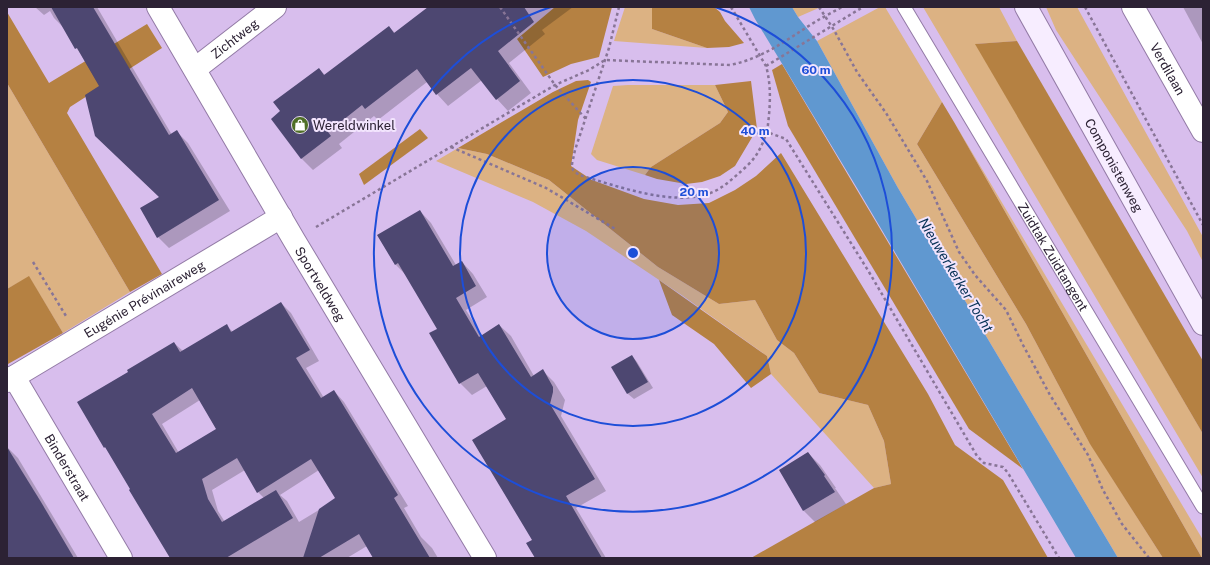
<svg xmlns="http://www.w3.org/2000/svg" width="1210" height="565" font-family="'Public Sans',sans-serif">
  <rect width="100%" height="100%" fill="#d8beed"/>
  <g fill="#dcb283">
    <polygon points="625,7 652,7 652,29 707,48 614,41"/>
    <polygon points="792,7 821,7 798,17"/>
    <polygon points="880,7 885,7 942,102 917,144 1026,324 1088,440 1163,558 1118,558 898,188 817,41"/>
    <polygon points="923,7 999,7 1017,41 976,44 1203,434 1203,478"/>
    <polygon points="1046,7 1077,7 1203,237 1203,262 1187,231 1056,30"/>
    <polygon points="7,83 130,292 63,333 29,277 7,289"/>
    <polygon points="628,85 715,85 728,112 720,123 651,167 645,175 597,160 591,154 613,86"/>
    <polygon points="954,122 1203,540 1203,558 1202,558"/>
    <polygon points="458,148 487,154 549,180 658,267 719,304 755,300 777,340 794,353 819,393 868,405 884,441 891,484 874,488 771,374 767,356 683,296 586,231 533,202 436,161"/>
  </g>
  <g fill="#b58142">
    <polygon points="555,7 612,7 599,57 571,64 543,77 517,39"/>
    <polygon points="652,7 714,7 720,12 725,21 744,43 729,47 707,48 652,29"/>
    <polygon points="7,12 49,83 147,24 162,48 70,107 67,113 162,274 130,292 7,83"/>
    <polygon points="1017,41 1203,361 1203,434 975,44"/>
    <polygon points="782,64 1023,469 969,429 788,126 772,70"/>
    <polygon points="588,80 591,82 578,120 571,166 592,180 644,199 678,205 709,203 735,190 756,176 781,153 928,394 955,445 1003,480 1048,558 751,558 874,488 891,484 884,441 868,405 819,393 794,353 777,340 755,300 719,304 658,267 549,180 487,154 458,148 553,92 576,81"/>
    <polygon points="751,81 757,129 735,166 720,176 702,182 686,184 657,179 645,175 651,167 720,123 728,112 715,85"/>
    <polygon points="942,102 954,122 1202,558 1163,558 1090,444 1026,324 917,144"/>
    <polygon points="420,129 428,138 364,185 359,174"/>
    <polygon points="29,276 63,333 8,364 7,362 7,289"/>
    <polygon points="659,280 767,356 771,374 751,388 714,344 672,315"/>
  </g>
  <polygon fill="#6098d0" points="749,7 792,7 798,17 817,41 898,188 1118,558 1076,558 857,188 755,19"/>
  <g fill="#0003" fill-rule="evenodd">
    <polygon points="35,7 97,7 172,135 177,132 188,143 230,211 169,248 158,237 160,198 100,86 65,29 54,18 50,11 44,15"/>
    <polygon points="430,7 573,7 542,30 545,34 509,63 531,93 508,111 497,99 482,80 448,106 437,94 427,82 378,120 374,116 339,144 342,148 313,170 302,159 272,119 282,111 319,69 325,75 389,27 395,33"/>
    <polygon points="1183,7 1203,7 1203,44"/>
    <polygon points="420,211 431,223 456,265 462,262 473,274 487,297 466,310 482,336 499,325 511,336 534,376 543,371 554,382 565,400 561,416 606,491 576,508 606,558 537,558 507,419 487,386 472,395 460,383 438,329 406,275 396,265 378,236"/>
    <path d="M281 303 291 313 319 361 306 368 324 398 334 391 344 402 408 506 404 508 421 537 432 548 438 558H374L367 546 347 558H171L109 451 105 447 129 372 174 343 183 351 226 325 233 332ZM200 400 217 430 179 453 162 424ZM245 470 258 492 264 498 225 522 218 511 212 490ZM319 470 337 499 299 522 287 501 280 495Z"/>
    <polygon points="632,356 637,362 653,388 634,399 628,394"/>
    <polygon points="7,447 18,458 78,558 7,558"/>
    <polygon points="808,453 820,465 836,488 835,488 846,504 815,522 804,511"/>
  </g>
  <g fill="#4d4771" fill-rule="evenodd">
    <polygon points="51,7 93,7 169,135 177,130 219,200 157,238 140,208 159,197 95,136 85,95 99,86 77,48 75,49"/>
    <polygon points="428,7 524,7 534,22 498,51 520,81 496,100 471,68 436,95 417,69 365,109 362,105 328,132 331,136 301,159 271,119 280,111 273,102 319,68 324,75 389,26 394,33"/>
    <polygon points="420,210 453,266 462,261 476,286 456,298 479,337 499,324 531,377 543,369 553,387 553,392 550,404 595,479 566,496 602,558 535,558 526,543 532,540 472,440 506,419 478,373 459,384 429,333 437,329 398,263 395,265 377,235"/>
    <path d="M281 302 310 350 296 358 321 398 334 390 398 495 394 498 430 558H373L359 534 319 558H303L319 509 335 498 311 459 257 493 237 458 202 479 208 499 222 522 276 490 293 518 226 558H170L129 490 130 489 105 447 104 448 77 402 128 372 127 370 174 342 180 352 227 324 231 332ZM192 388 216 429 176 453 152 414Z"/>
    <polygon points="632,355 648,382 627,394 611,367"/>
    <polygon points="7,447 41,502 74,558 7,558"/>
    <polygon points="808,452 825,475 824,476 835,492 803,511 779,470"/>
  </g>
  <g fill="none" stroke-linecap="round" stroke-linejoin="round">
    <g stroke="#937ba6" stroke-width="15">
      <g id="lane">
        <path id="s1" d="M904 7 1203 507"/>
      </g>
    </g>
    <g stroke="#937ba6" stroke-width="24">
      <g id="street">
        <path id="s2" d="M158 7 294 240 485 558"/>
        <path id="s3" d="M1133 7 1203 131"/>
        <path id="s4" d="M195 69 275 7"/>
        <path id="s5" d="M14 377 121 558"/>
        <path id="s6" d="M7 381 281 217"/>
      </g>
    </g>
    <g stroke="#937ba6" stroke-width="24">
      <g id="secondary">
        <path id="s7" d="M1026 7 1203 324"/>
      </g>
    </g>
    <g stroke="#887596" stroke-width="2.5" stroke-dasharray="3 3" stroke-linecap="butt">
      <polyline points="500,7 555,85 586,119"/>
      <path d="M619 7 609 48 575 150 572 164 573 170 579 175C617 186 676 208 713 192 722 188 730 181 738 174 745 168 754 160 758 152 762 146 764 139 767 132"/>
      <path d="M731 7 766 66C772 87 770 110 767 132L786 139 869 272 977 456 984 463 1003 467 1008 473 1059 558"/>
      <polyline points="819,7 834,30 857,72 886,113 927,181 959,252 975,275 1006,310 1023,345 1050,395 1088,455 1103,490 1122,524 1149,558"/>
      <polyline points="1085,7 1203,225"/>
      <polyline points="766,66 863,7"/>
      <polyline points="451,147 546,188 617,230"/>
      <path d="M316 227 555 85 589 70 605 60 730 65C764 58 786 40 815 22 823 17 833 12 842 7"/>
      <polyline points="33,262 66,316"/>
    </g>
    <use href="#lane" stroke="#fff" stroke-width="13"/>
    <use href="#street" stroke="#fff" stroke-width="22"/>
    <use href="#secondary" stroke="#f7edff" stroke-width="22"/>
  </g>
  <circle cx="633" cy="253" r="86" fill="#1d4ed8" fill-opacity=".12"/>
  <g fill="none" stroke="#1d4ed8" stroke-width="2">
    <circle cx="633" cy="253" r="86"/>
    <circle cx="633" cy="253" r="173"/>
    <path d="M715 7A259 259 0 1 1 551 7"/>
  </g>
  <defs>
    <g id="shop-disc" transform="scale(0.9)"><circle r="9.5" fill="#4f6f26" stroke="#f2e4fd"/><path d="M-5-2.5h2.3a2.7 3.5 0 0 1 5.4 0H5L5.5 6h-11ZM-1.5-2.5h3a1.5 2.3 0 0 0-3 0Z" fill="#fff"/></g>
  </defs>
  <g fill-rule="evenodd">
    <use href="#shop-disc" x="300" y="125"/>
  </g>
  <g text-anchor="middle" stroke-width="4" stroke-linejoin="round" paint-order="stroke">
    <g font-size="13" fill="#2c2234" stroke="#f2e4fd">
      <text dy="5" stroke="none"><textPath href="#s4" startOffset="50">Zichtweg</textPath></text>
      <text dy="5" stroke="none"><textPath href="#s3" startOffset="71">Verdilaan</textPath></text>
      <text dy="5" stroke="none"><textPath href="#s7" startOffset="181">Componistenweg</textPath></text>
      <text dy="5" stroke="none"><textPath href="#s1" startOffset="291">Zuidtak Zuidtangent</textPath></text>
      <text dy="5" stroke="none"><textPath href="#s2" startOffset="321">Sportveldweg</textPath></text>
      <text dy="5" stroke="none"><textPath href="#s6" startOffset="160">Eugénie Prévinaireweg</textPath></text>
      <text dy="5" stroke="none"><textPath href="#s5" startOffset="105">Binderstraat</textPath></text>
    </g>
    <g font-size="13" fill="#2c2234" stroke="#f2e4fd" text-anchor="start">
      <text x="313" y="130">Wereldwinkel</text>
    </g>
    <g font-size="14" font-style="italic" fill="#053055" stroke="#f2e4fd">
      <text transform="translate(956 275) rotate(59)" y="5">Nieuwerkerker Tocht</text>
    </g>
  </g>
  <circle cx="633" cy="253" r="6" fill="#1d4ed8" stroke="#f2e4fd" stroke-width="2"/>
  <g font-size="12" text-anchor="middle" font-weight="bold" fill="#1d4ed8" stroke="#f2e4fd" stroke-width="4" stroke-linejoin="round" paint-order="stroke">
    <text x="816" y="74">60 m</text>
    <text x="755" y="135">40 m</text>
    <text x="694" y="196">20 m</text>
  </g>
  <rect width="1210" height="565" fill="none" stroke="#2c2234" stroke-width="16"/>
</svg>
